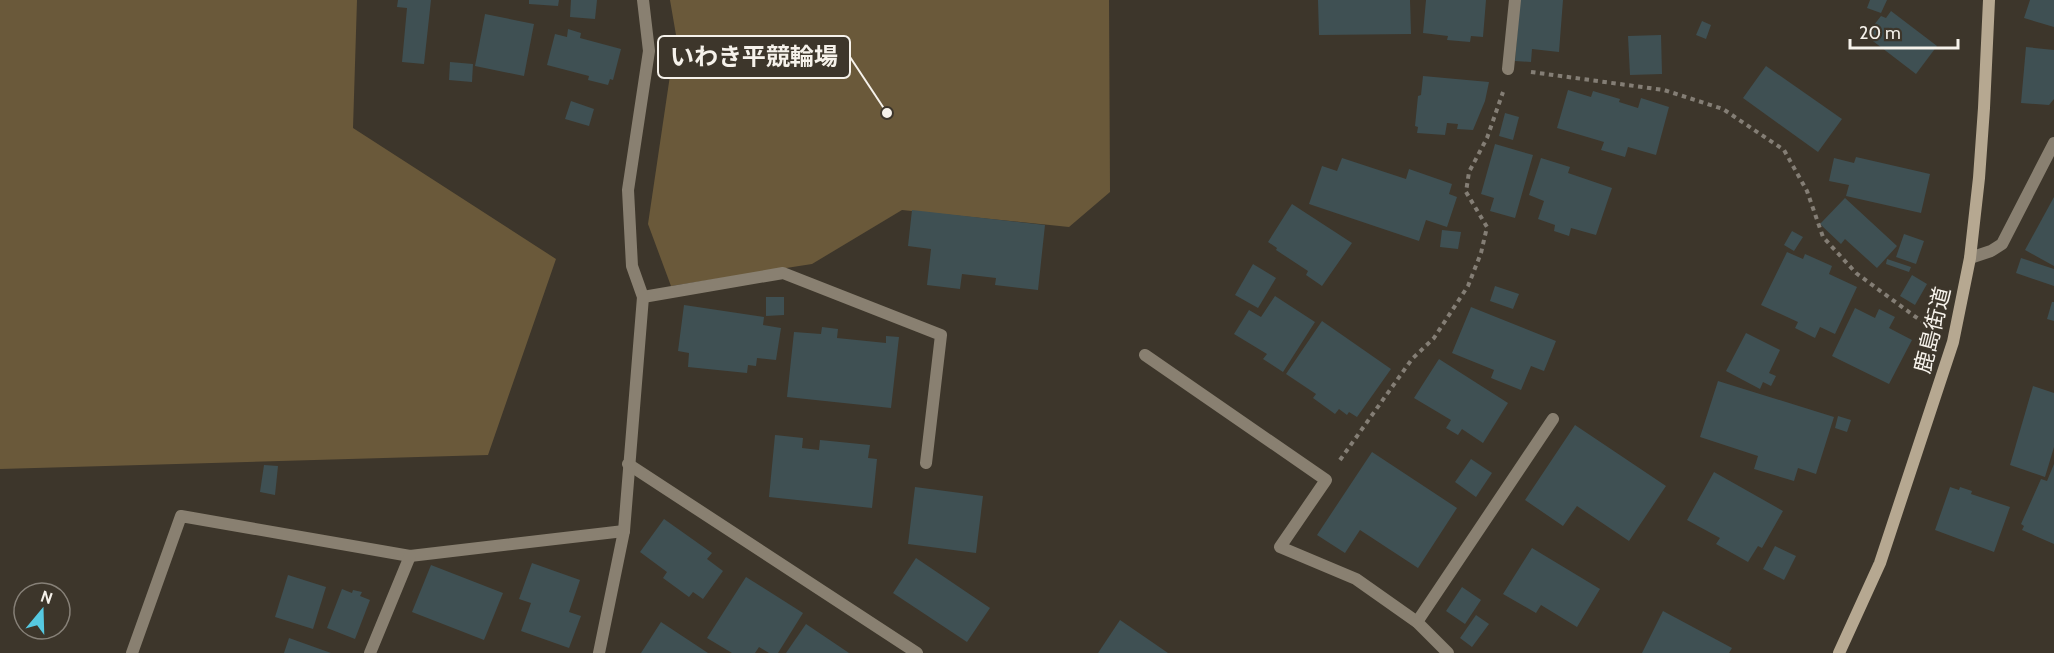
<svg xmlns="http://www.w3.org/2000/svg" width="2054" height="653" font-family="Cabin,'Noto Sans JP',sans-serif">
  <rect width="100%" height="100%" fill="#3d362b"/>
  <g fill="#6a593a">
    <polygon points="0,0 357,0 353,128 556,259 488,455 0,469"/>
    <polygon points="670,0 1109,0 1110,192 1069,227 902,210 812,264 671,286 648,224 676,35"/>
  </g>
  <g fill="#3f5053">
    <polygon points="398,0 431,0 424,64 402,62 407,8 397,7"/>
    <polygon points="529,0 559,0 558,6 529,4"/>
    <polygon points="571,0 597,0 595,19 570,17"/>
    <polygon points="1318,0 1410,0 1411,34 1319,35"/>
    <polygon points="1426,0 1486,0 1483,37 1471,36 1470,42 1447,40 1448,36 1423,33"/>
    <polygon points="1520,0 1563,0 1559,52 1532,49 1531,62 1515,61"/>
    <polygon points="1870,0 1887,0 1881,13 1867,8"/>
    <polygon points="2030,0 2054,0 2054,27 2024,18"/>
    <polygon points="1891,11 1937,46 1916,74 1869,38 1873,33 1870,30 1881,16 1886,18"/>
    <polygon points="485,14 534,24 524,76 475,66"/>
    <polygon points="1702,21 1711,25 1706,39 1696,35"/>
    <polygon points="568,29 581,33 580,38 621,49 613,80 610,79 608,85 588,80 589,76 547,65 555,34 567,37"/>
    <polygon points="1661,35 1662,74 1630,75 1628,36"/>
    <polygon points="2026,47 2054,50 2054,99 2049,105 2021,103"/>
    <polygon points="450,62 473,64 472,82 449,80"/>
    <polygon points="1766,66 1842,119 1818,152 1743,98"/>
    <polygon points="1423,76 1489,82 1485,101 1473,130 1457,129 1458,124 1447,123 1445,135 1417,133 1418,127 1415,126 1418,96 1421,95"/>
    <polygon points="1568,90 1591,97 1593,91 1620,99 1619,102 1638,108 1641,98 1669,107 1656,155 1628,147 1625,157 1601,150 1604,142 1557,128"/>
    <polygon points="571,101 594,109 589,126 565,119"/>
    <polygon points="1505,113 1519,117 1513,140 1499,136"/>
    <polygon points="1495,144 1533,155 1515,218 1490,211 1494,198 1481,194"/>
    <polygon points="1856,157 1930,174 1921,213 1846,196 1849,185 1829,181 1834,158 1854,163"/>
    <polygon points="1342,158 1406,179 1409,169 1452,184 1449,194 1457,197 1447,227 1426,220 1419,241 1309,204 1322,166 1337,171"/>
    <polygon points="1541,158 1570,167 1568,173 1612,188 1596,235 1571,228 1569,236 1554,231 1555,225 1538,219 1544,201 1529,195"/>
    <polygon points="2054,197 2054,266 2025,250"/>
    <polygon points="1845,198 1897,246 1877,268 1845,239 1841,244 1820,224"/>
    <polygon points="1292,204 1352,243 1322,286 1306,275 1308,271 1276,250 1277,248 1268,242"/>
    <polygon points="912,210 1045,225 1038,290 995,285 996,278 962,274 960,289 927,285 931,249 908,246"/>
    <polygon points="1442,230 1461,232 1458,249 1440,247"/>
    <polygon points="1792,231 1803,237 1794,251 1784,245"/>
    <polygon points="1904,234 1924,241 1916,264 1896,257"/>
    <polygon points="1787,252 1803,259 1805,254 1832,266 1829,274 1857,287 1835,334 1820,327 1815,338 1795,328 1798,322 1761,305"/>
    <polygon points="2021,258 2054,269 2054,286 2016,273"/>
    <polygon points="1887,259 1911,267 1909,272 1886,264"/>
    <polygon points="1253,264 1276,278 1258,308 1235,295"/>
    <polygon points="1912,275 1927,284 1915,305 1900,296"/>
    <polygon points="1495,286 1519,294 1513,309 1490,301"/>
    <polygon points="1275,296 1315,322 1283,372 1263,359 1267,354 1234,334 1249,310 1261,317"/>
    <polygon points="766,297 784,297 784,315 766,316"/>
    <polygon points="2052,302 2054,302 2054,321 2047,319"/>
    <polygon points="684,305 764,317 763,325 781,328 776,360 757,358 756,366 748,365 747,373 688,367 689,353 678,351"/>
    <polygon points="1471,307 1556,341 1544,371 1531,366 1521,390 1491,378 1494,370 1452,353"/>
    <polygon points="1855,308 1875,318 1879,309 1895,317 1889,328 1912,340 1889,384 1832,356"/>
    <polygon points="1322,321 1391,369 1357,417 1349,412 1347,415 1339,409 1335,414 1313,398 1316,394 1286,374"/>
    <polygon points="822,327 838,329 837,338 886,343 886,336 899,337 891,408 787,397 794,332 821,334"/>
    <polygon points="1746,333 1780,350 1769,373 1776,376 1771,386 1763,382 1760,389 1726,371"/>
    <polygon points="1439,359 1508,403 1483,443 1462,429 1458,435 1446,428 1451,420 1414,398"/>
    <polygon points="1718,381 1834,417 1816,474 1798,468 1794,481 1754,469 1758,456 1700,437"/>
    <polygon points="2033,386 2054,393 2054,447 2045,477 2010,465"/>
    <polygon points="1838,416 1851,420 1847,432 1835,428"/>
    <polygon points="1575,425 1666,486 1629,541 1577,506 1563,526 1525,500"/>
    <polygon points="775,435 803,438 802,448 819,450 820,440 870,445 868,458 877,459 872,508 769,497"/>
    <polygon points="1372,452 1457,508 1418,568 1360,530 1345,553 1317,535"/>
    <polygon points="1471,459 1492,473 1476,497 1455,482"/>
    <polygon points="2054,464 2054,544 2022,530 2024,526 2021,524 2041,479 2047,481"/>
    <polygon points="264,465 278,466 275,495 260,492"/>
    <polygon points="1714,472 1783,511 1762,548 1758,546 1748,562 1716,544 1720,538 1687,520"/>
    <polygon points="915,487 983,496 976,553 908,544"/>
    <polygon points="1950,487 1959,490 1960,487 1972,491 1971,494 2010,507 1994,552 1935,530"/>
    <polygon points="664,519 712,553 707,559 723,571 703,599 693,592 689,597 663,578 667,572 640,552"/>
    <polygon points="1775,546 1796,556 1784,580 1763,569"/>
    <polygon points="1532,548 1600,589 1577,627 1541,605 1536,613 1503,594"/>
    <polygon points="916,558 990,608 967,642 893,593"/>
    <polygon points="532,563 580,580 569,612 581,616 569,648 521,631 531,603 519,599"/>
    <polygon points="431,565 503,593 484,640 412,612"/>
    <polygon points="288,575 326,587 313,629 275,617"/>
    <polygon points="746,577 803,613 778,653 769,653 759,647 755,653 732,653 707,638"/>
    <polygon points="1462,587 1481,600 1465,624 1446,611"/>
    <polygon points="342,589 352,593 353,590 362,592 360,596 370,600 355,639 327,628"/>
    <polygon points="1663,611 1732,648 1729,653 1642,653"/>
    <polygon points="1476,615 1489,624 1472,647 1460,638"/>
    <polygon points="1120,620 1168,653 1098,653"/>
    <polygon points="661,622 708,653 641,653"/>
    <polygon points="806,624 849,653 786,653"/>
    <polygon points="289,638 331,653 284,653"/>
  </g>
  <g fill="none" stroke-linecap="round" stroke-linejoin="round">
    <g stroke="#847e75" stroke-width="4" stroke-dasharray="4.5 4.5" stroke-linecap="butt">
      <polyline points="1531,72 1664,90 1723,109 1784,150 1807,191 1823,237 1856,273 1932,329"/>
      <polyline points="1340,460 1412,359 1434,338 1468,286 1481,253 1487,227 1466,192 1469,172 1487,138 1503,92"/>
    </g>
    <g stroke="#898071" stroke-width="12">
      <polyline points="1508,69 1515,0"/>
      <polyline points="1970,258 1991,251 2002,244 2054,143"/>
      <polyline points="643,297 783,273 941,335 926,463"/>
      <polyline points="1145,355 1326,480 1280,547 1356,579 1417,622 1448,653"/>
      <polyline points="628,464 917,653"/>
      <polyline points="1417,622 1553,419"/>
      <polyline points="132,653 181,516 410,556 624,531"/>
      <polyline points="370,653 410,556"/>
      <polyline points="599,653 624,531 643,297 632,266 628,190 649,51 643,0"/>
    </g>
    <polyline stroke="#b6a891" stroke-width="12" points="1839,653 1880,563 1953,342 1970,258 1979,178 1984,108 1989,0"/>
  </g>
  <g text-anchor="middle" stroke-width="6" stroke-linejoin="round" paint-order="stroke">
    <g font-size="22" fill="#f6f2eb" stroke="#3d362b">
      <text transform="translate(1932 330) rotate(-76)" y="8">鹿島街道</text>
    </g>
  </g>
  <path fill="none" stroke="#f6f2eb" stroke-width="2" d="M887 113L850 57"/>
  <circle fill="#f6f2eb" stroke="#3d362b" stroke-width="2" cx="887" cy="113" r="6"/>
  <rect fill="#3d362b" stroke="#f6f2eb" stroke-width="2" x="658" y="36" width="192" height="42" rx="6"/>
  <g font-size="24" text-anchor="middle" font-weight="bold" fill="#f6f2eb">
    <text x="754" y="65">いわき平競輪場</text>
  </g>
  <g transform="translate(42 611) rotate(19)"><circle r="28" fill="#3d362b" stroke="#878178" stroke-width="1.5"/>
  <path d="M0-4.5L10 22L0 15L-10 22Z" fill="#56c9e1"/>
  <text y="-9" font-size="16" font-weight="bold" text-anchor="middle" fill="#f6f2eb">N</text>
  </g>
  <path d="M1850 39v9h108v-9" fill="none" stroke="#f6f2eb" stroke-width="3"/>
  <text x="1859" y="39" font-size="18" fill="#f6f2eb" stroke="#3d362b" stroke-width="4.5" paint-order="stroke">20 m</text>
</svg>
